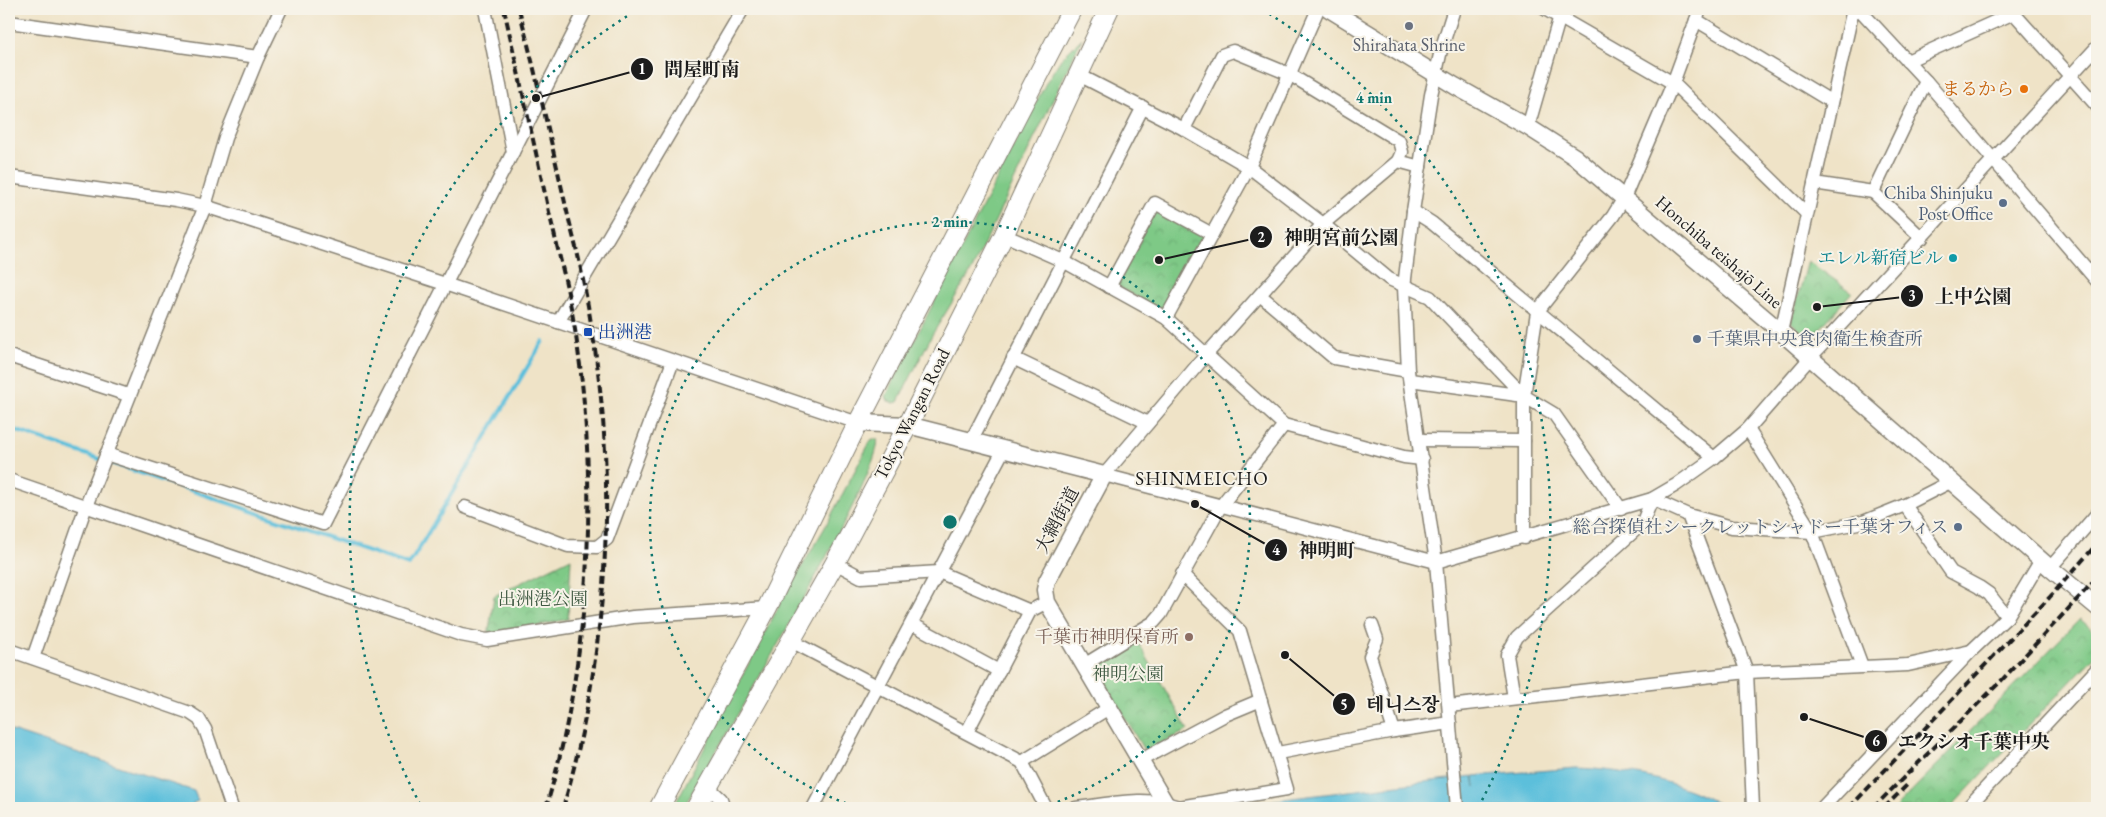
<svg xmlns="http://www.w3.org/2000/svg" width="2106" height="817" font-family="'EB Garamond','Noto Serif JP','Noto Serif KR',serif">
  <defs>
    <pattern id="park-crowns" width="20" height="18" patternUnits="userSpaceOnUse" patternTransform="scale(1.25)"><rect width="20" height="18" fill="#7ec986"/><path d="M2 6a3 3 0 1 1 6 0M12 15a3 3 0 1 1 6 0" fill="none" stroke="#6cac73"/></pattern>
  </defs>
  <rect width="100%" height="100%" fill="#f7f3e8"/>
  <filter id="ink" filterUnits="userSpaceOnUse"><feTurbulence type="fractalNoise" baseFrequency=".02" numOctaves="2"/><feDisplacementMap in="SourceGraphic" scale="10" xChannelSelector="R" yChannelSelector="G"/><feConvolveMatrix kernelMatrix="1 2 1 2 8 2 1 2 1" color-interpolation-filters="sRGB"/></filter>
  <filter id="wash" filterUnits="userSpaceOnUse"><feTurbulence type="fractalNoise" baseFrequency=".0096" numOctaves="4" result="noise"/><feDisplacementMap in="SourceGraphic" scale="20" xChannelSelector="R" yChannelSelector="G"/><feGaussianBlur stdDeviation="1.12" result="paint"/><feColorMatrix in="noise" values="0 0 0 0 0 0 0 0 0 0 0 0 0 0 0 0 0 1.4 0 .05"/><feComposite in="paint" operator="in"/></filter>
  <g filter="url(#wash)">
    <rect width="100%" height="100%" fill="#efe3c7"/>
    <g fill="#7ec986" stroke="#4d7251">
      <polygon points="1082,38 972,270 932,335 898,402 894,403 888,401 886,396 1047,81 1061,59"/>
      <path d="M873 439H877C889 463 707 766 683 808H673L781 602 824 529 871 440Z"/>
    </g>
    <g fill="url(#park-crowns)" stroke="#4d7251">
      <polygon points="1160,210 1203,234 1203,238 1166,304 1158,309 1119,287 1116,281 1154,212"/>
      <polygon points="1808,261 1852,292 1810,340 1791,322"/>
      <polygon points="571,558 568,619 488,637 494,596"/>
      <polygon points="2080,619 2097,634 2097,654 1950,808 1895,808"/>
      <polygon points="1137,640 1188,730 1145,752 1098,671 1099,663"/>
    </g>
    <g fill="#5cbfdb" stroke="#3c6e7c">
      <polygon points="9,730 194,791 198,801 193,803 195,808 9,808"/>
      <path d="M1576 768C1628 770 1681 781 1726 808H1210L1473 776 1475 787 1474 776Z"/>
    </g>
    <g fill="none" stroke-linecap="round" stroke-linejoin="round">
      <polyline stroke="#5cbfdb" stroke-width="4" points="9,428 409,565 543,341"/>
    </g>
  </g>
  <g filter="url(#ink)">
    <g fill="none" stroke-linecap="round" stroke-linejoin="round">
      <g stroke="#868072" stroke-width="15">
        <g id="minor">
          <polyline points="485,9 513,152"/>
          <polyline points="1454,9 1441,50 1431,95 1413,211 1404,287 1408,371 1436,562 1457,808"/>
          <polyline points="1545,9 1673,83 1807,214"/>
          <polyline points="1859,9 1926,81 2097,281"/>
          <polyline points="2010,9 2097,106"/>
          <polyline points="1696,20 1832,102"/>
          <polyline points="9,22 258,57"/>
          <polyline points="1907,61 2014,13"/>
          <polyline points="1077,74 1184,129 1249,167 1323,224 1389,279 1430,297 1524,396 1554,414 1621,509"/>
          <polyline points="1528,127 1562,9"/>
          <polyline points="1184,129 1222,55 1233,51 1289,74 1399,141 1402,152 1398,161"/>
          <polyline points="1420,167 1398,161 1323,224 1206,355 1104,475 1436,562 1652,499 1676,485 1714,458 1748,429 1810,358 2097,47"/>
          <polyline points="9,177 176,200 205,206 445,284 858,423"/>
          <polyline points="1814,183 1873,192"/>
          <polyline points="1413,211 1432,223 1714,458"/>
          <polyline points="1004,235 1063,261 1166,318 1284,425 1404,457 1422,459"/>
          <polyline points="1922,238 1873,192 1926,81"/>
          <polyline points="1109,287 1155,203 1212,234"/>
          <polyline points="1260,295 1334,358 1408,371"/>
          <polyline points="1166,318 1249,167 1318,9"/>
          <polyline points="558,322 743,9"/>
          <polyline points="1781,332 1853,9"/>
          <polyline points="9,356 128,395"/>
          <polyline points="1013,358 1148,423"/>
          <polyline points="1410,380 1524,396"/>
          <polyline points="1748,429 1812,532 1862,666"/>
          <polyline points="1419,440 1524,441"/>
          <polyline points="971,441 1143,107"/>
          <polyline points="106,454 323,524 586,9"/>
          <polyline points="9,480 461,635 487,640 633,617 767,608"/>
          <polyline points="1905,505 1951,572 1979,587 1989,594 2007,617"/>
          <polyline points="465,507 568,546 597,547 607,539 673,361"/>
          <polyline points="1688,515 1747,672 1753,808"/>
          <polyline points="1524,538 1524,396 1537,312 1613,216 1624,198 1673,83 1700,9"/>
          <polyline points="835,563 861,577 939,572 1030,611"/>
          <polyline points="2050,568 2097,514"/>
          <polyline points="912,624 999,671"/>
          <polyline points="1372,625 1377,639 1370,656 1394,731"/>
          <polyline points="791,641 1022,762 1046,808"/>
          <polyline points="9,650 190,713 199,719 205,729 232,808"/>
          <polyline points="33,658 86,506 205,206 225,138 258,57 281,9"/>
          <polyline points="1084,665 1154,622 1161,614 1220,507 1284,425"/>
          <polyline points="1514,698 1507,655 1517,637 1642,524 1652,499 1688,515 1732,527 1812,532 1863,522 1905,505 1950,482"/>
          <polyline points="1449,706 1747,672 1908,665 1971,651"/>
          <polyline points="967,732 1030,611 1047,602"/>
          <polyline points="1278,753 1394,731 1450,723"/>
          <polyline points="1141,760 1225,715 1261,700"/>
          <polyline points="1022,762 1109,708"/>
          <polyline points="708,787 721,799 724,808"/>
          <polyline points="813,808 1004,449"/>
          <path d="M1076 808C1111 804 1145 795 1179 807L1287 789 1240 631 1182 574"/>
          <polyline points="1822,808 1971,651 2007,617 2041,560"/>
          <polyline points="1967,808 2097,669"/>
        </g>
      </g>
      <g stroke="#868072" stroke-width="19">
        <g id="major">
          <polyline points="1329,9 1455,86 1528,127 1575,157 1781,332 2050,568 2097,607"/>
          <polyline points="858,423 908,425 1104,475 1047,581 1045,590 1047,602 1168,808"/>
        </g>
      </g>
      <g stroke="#868072" stroke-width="21">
        <g id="highway">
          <polyline points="659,808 767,608 858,423 1072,9"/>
          <polyline points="696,808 835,563 908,425 1004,235 1109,9"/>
        </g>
      </g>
      <use href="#minor" stroke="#fff" stroke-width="12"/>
      <use href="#major" stroke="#fff" stroke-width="16"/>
      <use href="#highway" stroke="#fff" stroke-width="19"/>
      <g stroke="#1c1c1c" stroke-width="4" stroke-dasharray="8 4" stroke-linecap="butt">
        <path d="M504 9C519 76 534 144 549 212 559 255 571 299 577 343 599 494 589 663 546 808"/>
        <path d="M519 9C536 75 551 141 566 207 571 230 578 252 582 275 592 323 599 372 603 420 613 547 599 686 563 808"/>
        <polyline points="1849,808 2049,598 2097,544"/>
        <polyline points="1873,808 2001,681 2097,578"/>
        <polyline points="1884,808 1908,784"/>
      </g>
    </g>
  </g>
  <g fill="none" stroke="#0f766e" stroke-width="2.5" stroke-dasharray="2.5 5">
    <path d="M860 808A300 300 0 1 1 1040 808"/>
    <path d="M420 804A600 600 0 0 1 637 10M1263 10A600 600 0 0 1 1480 804"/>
  </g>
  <circle fill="#6b7280" stroke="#f7f3e8" stroke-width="2" cx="1409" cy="26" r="5"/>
  <circle fill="#e8710a" stroke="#f7f3e8" stroke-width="2" cx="2024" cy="89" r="5"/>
  <g fill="#5c6f8a" stroke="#f7f3e8" stroke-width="2">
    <circle cx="2003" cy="203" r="5"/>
    <circle cx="1697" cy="339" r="5"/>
    <circle cx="1958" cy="527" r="5"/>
  </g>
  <circle fill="#0f9aa8" stroke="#f7f3e8" stroke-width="2" cx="1953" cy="258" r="5"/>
  <rect fill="#1a4fb4" stroke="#f7f3e8" stroke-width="2" x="583" y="327" width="10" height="10" rx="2.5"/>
  <circle fill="#8d6e63" stroke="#f7f3e8" stroke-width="2" cx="1189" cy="637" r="5"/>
  <g text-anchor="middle" stroke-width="4" stroke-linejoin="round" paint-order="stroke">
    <g font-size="18" fill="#5b616d" stroke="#f7f3e8">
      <text x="1409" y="51">Shirahata Shrine</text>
    </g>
    <g font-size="18" fill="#c56008" stroke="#f7f3e8" text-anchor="end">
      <text x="2014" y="95">まるから</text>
    </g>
    <g font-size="18" fill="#4e5e75" stroke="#f7f3e8" text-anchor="end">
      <text x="1993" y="199">Chiba Shinjuku<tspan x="1993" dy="21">Post Office</tspan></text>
      <text x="1707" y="345" text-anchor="start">千葉県中央食肉衛生検査所</text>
      <text x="1948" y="533">総合探偵社シークレットシャドー千葉オフィス</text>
    </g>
    <g font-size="18" fill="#1c1c1c" stroke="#f7f3e8">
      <text transform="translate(1719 252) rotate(41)" y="6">Honchiba teishajō Line</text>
      <text transform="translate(912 414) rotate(-63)" y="6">Tokyo Wangan Road</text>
      <text transform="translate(1057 520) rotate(-62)" y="6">大網街道</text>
    </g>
    <g font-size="18" fill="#0d838f" stroke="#f7f3e8" text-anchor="end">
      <text x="1943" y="264">エレル新宿ビル</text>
    </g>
    <g font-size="18" fill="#164399" stroke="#f7f3e8" text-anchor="start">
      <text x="598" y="338">出洲港</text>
    </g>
    <g font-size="18" fill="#3e5941" stroke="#f7f3e8">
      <text x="543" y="605">出洲港公園</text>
      <text x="1128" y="680">神明公園</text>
    </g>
    <g font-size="18" fill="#785e54" stroke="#f7f3e8" text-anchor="end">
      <text x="1179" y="643">千葉市神明保育所</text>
    </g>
    <g font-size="19" letter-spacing="1" fill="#1c1c1c" stroke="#f7f3e8">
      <text x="1202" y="485">SHINMEICHO</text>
    </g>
  </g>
  <circle cx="950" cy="522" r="8" fill="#0f766e" stroke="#f7f3e8" stroke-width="2.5"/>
  <g font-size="15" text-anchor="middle" font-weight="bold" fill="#0f766e" stroke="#f7f3e8" stroke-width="4" stroke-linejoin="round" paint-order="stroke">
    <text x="1374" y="103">4 min</text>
    <text x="950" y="227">2 min</text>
  </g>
  <path fill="none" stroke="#1c1c1c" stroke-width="2" d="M536 98L642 69M1159 260L1261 237M1817 307L1912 296M1195 504L1276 550M1285 655L1344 704M1804 717L1876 741"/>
  <g fill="#1c1c1c" stroke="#f7f3e8" stroke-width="2">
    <circle cx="536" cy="98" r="5"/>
    <circle cx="1159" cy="260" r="5"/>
    <circle cx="1817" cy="307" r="5"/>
    <circle cx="1195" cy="504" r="5"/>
    <circle cx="1285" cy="655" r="5"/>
    <circle cx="1804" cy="717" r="5"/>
    <circle cx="642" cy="69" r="12"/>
    <circle cx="1261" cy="237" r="12"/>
    <circle cx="1912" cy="296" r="12"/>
    <circle cx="1276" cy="550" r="12"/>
    <circle cx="1344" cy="704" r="12"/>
    <circle cx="1876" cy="741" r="12"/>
  </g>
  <g font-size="15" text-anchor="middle" font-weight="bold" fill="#fff">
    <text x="642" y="74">1</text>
    <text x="1261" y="242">2</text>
    <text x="1912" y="301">3</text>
    <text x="1276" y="555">4</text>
    <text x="1344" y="710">5</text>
    <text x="1876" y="746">6</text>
  </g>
  <g font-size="19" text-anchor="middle" font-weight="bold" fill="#1c1c1c" stroke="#f7f3e8" stroke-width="4" stroke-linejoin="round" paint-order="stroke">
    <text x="702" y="76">問屋町南</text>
    <text x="1341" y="244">神明宮前公園</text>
    <text x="1973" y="303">上中公園</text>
    <text x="1327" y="557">神明町</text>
    <text x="1403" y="711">테니스장</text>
    <text x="1974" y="748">エクシオ千葉中央</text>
  </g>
  <rect width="2106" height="817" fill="none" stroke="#f7f3e8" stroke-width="30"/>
</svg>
